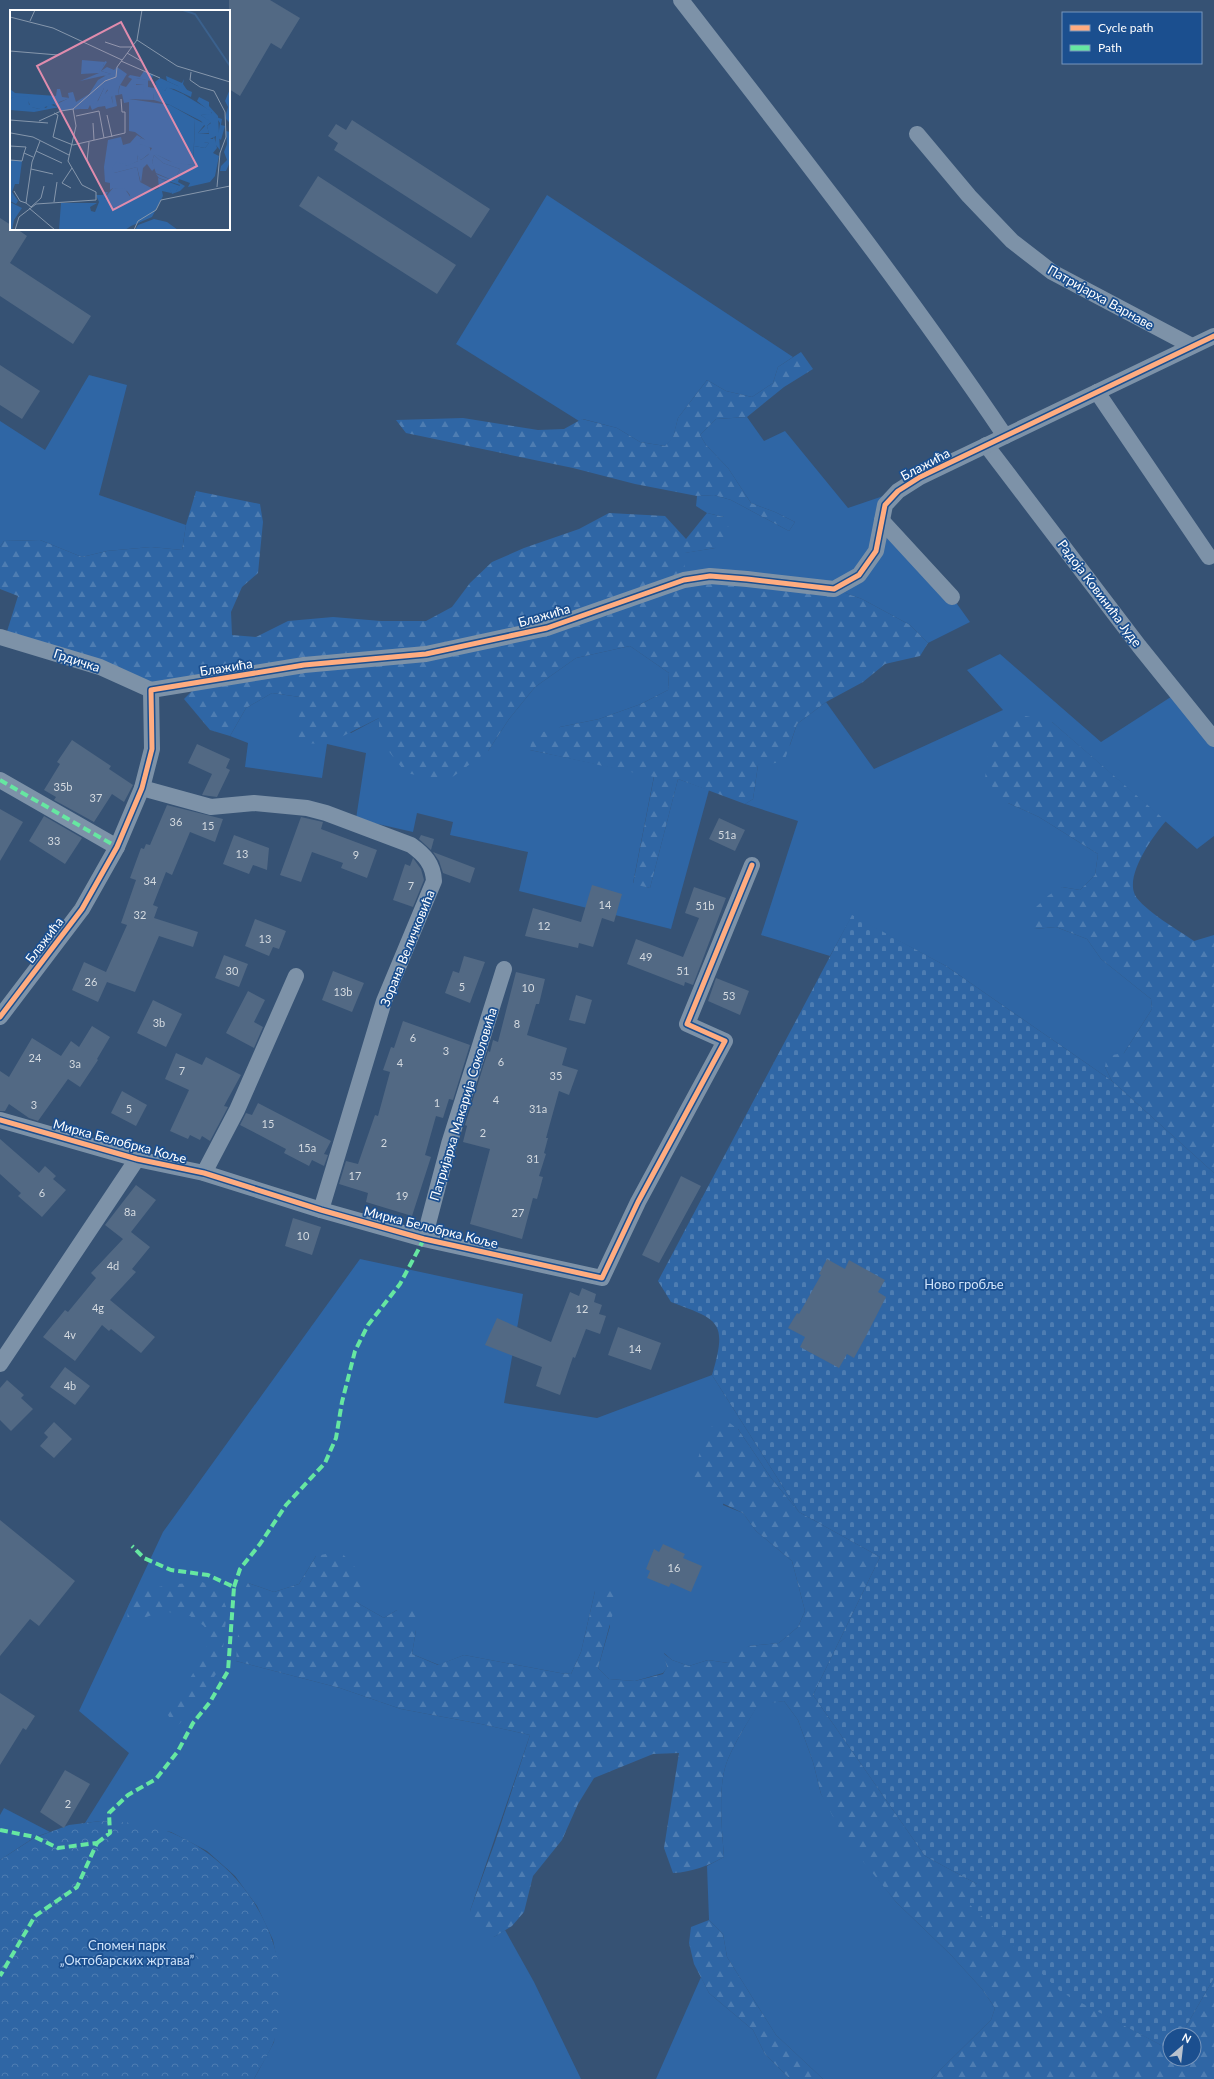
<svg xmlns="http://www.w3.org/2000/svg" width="1214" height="2079" font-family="Lato,sans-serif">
  <defs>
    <pattern id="forest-firs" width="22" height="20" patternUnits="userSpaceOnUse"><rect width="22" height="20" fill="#2f66a5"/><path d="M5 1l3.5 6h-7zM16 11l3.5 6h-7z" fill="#4e7db2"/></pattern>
    <pattern id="cemetery-stones" width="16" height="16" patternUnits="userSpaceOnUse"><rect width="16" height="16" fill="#2f66a5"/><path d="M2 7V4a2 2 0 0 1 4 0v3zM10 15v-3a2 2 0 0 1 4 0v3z" fill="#4e7db2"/></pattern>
    <pattern id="park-crowns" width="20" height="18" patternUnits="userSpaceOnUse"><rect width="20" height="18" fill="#2f66a5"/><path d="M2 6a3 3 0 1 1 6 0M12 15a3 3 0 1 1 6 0" fill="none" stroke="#4e7db2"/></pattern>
  </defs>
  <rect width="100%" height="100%" fill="#365274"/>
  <g fill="#2f66a5">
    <polygon points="547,195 793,357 778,367 773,383 752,397 726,391 707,380 678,418 673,438 665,446 640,442 617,428 583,419 579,421 456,344"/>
    <polygon points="89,375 127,385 99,495 186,525 182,550 151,547 107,551 82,557 40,540 4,541 0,547 0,421 45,450"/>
    <polygon points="747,417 764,441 785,431 848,508 898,491 882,521 952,597 970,622 928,643 910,625 862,599 834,589 684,580 684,553 715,548 724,517 707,513 696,506 697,496 714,495 731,500 789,531 795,522 775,512 751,503 728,468 706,445 700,435 716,419"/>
    <polygon points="630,646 669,673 668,690 641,704 599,719 560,727 530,750 654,776 633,883 650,888 678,779 709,790 671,929 519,891 528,852 450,835 453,822 417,813 413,832 356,819 366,753 327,744 322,778 245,767 248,743 230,736 246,708 272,693 300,697 351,733 379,718 488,751 509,719 535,687 576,658"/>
    <polygon points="1000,654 1101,742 1177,693 1214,739 1214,836 1197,849 1052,722 1008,803 1039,817 1098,854 1095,875 1080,890 1062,887 1034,929 1056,927 1087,939 1101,959 1151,999 1152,1009 1124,1053 1105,1067 1112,1081 946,966 852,916 830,956 761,935 798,821 745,804 753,799 758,765 790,745 797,724 826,702 874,769 1003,710 967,670"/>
    <polygon points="360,1259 523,1294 504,1403 597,1418 712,1375 799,1512 771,1478 738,1429 723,1505 743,1513 756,1531 792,1561 805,1611 798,1627 779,1643 749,1646 728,1663 708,1660 689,1666 672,1660 664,1653 667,1668 663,1673 635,1681 609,1679 598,1668 610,1626 595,1591 581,1652 571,1674 560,1673 464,1655 439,1665 412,1654 416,1630 397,1610 384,1618 356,1602 316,1556 299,1584 274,1592 248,1583 236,1661 340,1688 401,1709 481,1724 530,1735 470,1911 494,1937 505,1930 534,1982 581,2079 254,2079 274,2042 280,1976 273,1940 257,1906 235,1876 207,1851 171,1832 101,1821 85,1823 129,1753 79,1711 163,1532"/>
    <path d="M784 1701 798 1720 813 1762 821 1794 875 1875 896 1902 951 1955 982 1989 995 2008 991 2020 931 2079H823L776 2035 727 1957 723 1934 709 1920 707 1866 724 1857C722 1830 717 1784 728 1759 736 1740 748 1722 758 1704Z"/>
    <polygon points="4,1808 50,1832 35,1837 0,1860 0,1815"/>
    <polygon points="701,1977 709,1993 753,2030 765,2054 790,2079 656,2079"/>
  </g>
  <g fill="url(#forest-firs)">
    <polygon points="801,352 813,369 784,387 747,417 716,419 700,435 706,445 728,468 751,503 775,512 795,522 789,531 731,500 714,495 697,496 635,484 573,468 406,433 396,420 463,418 538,430 564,429 582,419 617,428 640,442 665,446 673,437 678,418 707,380 726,391 752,397 773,383 778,367"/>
    <polygon points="196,491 260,504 263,522 258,573 242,587 231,612 232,635 256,637 288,621 333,617 381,621 426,621 452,607 470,583 492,562 524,548 579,529 609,513 665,516 686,539 707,513 724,517 731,533 715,548 685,553 684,580 834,589 862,599 910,625 928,643 920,656 885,664 863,682 826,702 797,724 784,762 758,765 753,799 745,804 678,779 650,888 633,884 654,777 530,750 532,735 560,727 599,719 641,704 668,690 669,673 630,646 576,658 535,687 509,719 488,751 447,781 406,773 379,739 379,718 327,744 298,743 300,697 272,693 246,708 230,736 210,730 184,699 201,682 151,690 5,638 18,596 0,589 0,547 4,541 40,540 82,557 107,551 151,547 182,550 186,525"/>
    <path d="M1026 716 1052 722 1166 821C1153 836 1125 875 1135 895 1143 910 1180 931 1194 941L1214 935V1173L1112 1081 1105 1067 1107 1056 1124 1053 1152 1009 1151 999 1101 959 1087 939 1056 927 1034 929 1035 908 1049 895 1062 887 1080 890 1095 875 1098 854 1039 817 1008 803 985 779 988 755 1001 725Z"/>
    <path d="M716 1419H724L738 1429 771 1478 799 1512 880 1557 813 1695 925 1856 977 1884 1061 1991 1170 2050V2059H1194V2035H1181L1214 1978V2079H931L991 2020 995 2008 982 1989 951 1955 896 1902 845 1839 821 1794 813 1762 798 1720 784 1701 758 1705C748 1722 736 1740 728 1759 717 1784 722 1830 724 1857 707 1866 693 1872 673 1873L664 1848 679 1753 653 1754 594 1778 578 1804 562 1840 533 1876 524 1912 512 1926 494 1937 482 1935 471 1916 470 1911 495 1842 530 1735 481 1724 401 1709 340 1688 236 1661 241 1596 248 1583 274 1592 299 1584 316 1556 340 1551 364 1577 356 1602 384 1618 397 1610 416 1611V1630L412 1654 438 1665 464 1655 560 1673 571 1674 581 1652 595 1591 612 1584 617 1598 598 1668 609 1679 635 1681 663 1674 667 1667 663 1653 672 1660 689 1666 708 1660 728 1663 733 1653 749 1646 779 1643 798 1627 805 1611 792 1561 756 1531 743 1513 703 1494 693 1485C696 1458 703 1442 716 1419Z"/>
    <path d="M202 1582 218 1588 227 1609 222 1658 216 1674 191 1712 178 1725 172 1722 168 1715 204 1655 209 1638 204 1626 190 1616 163 1611 127 1624C128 1619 127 1610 129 1605 139 1584 181 1584 202 1582Z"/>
    <polygon points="709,1920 723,1934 727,1957 776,2035 823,2079 790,2079 765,2054 753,2030 709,1993 694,1964 689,1943 691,1927"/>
  </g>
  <path fill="url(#cemetery-stones)" d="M852 915 946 966 1112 1081 1214 1173V1978L1181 2035H1170V2050L1061 1992 967 1902 977 1884 925 1856 813 1695 880 1557 799 1512 712 1375C728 1321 719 1320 671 1302L658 1281Z"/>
  <path fill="url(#park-crowns)" d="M101 1821C124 1822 150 1823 172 1833 251 1866 301 1957 274 2041 269 2054 260 2067 254 2079H0V1860L34 1838 69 1825Z"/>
  <g fill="#526984">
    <polygon points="229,0 270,0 300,18 281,49 271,43 240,96 229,89"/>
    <polygon points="352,120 490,209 471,238 334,150 338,143 328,136 336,124 346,130"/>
    <polygon points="318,176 456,265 437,294 299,206"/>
    <polygon points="0,218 11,225 11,229 17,229 27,236 10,263 91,316 73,344 0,296"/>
    <polygon points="0,365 40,391 22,419 0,405"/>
    <polygon points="72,740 111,766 109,769 133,785 124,802 112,794 94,822 54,800 56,797 44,790 60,764 57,762"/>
    <polygon points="197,744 230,759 226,768 230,770 217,797 202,795 212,774 188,763"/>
    <polygon points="167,805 223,819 215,842 190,832 172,875 166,872 153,905 158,907 154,918 198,932 193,947 159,936 135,992 107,982 98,1002 72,990 84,962 106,972 127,925 121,923 136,880 130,878 141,848 144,849 146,844 150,845"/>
    <polygon points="0,809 23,822 0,861"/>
    <polygon points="44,816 82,838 65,864 29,841"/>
    <polygon points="301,817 323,822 321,829 377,850 367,878 341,868 343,863 312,852 301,882 280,875"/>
    <polygon points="719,818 745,830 735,851 709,839"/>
    <polygon points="234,835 269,848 267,870 253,865 249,874 223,864"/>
    <polygon points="421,835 434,839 431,850 419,839"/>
    <polygon points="433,852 475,868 470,883 443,873 439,861"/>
    <polygon points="413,858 421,869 424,880 413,907 393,900 405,864 410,866"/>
    <polygon points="592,885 622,894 614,922 602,918 593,947 579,943 578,948 525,936 533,908 581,922"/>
    <polygon points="694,887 726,898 693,985 685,982 684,986 627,964 636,939 683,957 699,918 685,913"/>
    <polygon points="255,919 286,931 279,949 273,947 269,956 245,946"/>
    <polygon points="224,955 248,964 239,987 215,978"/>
    <polygon points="464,956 485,962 470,1003 445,993 453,971 459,973"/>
    <polygon points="333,971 364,983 352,1012 322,1000"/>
    <polygon points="516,972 545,979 539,1004 536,1004 527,1035 567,1048 562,1065 578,1070 569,1095 559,1091 546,1138 548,1138 544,1153 546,1154 539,1176 543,1177 537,1199 533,1198 522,1239 470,1224 490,1149 463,1142 467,1126 465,1125 488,1051 490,1052 493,1040 498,1042"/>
    <polygon points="716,978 749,991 740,1015 708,1001"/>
    <polygon points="248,991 265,1000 254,1022 263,1027 254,1048 226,1033"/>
    <polygon points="576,995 592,1000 585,1024 569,1020"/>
    <polygon points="153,1000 182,1014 166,1047 137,1033"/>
    <polygon points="403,1021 470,1045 453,1100 449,1099 443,1118 436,1116 425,1155 431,1157 412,1216 366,1202 368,1193 339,1184 346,1161 358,1164 375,1115 378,1116 390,1072 383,1070 391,1047 394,1048"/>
    <polygon points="92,1026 110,1037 97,1059 98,1060 80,1087 68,1079 38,1121 29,1118 9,1104 5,1111 0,1111 0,1071 9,1077 32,1038 61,1056 71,1041 79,1047"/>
    <polygon points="176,1053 202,1065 206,1057 241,1075 224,1106 228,1107 210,1141 202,1136 200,1140 190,1135 188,1139 170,1131 189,1090 165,1079"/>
    <polygon points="122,1091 147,1105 136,1126 111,1113"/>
    <polygon points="258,1103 331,1141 324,1154 328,1155 324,1166 312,1160 309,1166 284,1153 286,1149 240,1125 246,1113 252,1115"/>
    <polygon points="0,1139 39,1173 45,1166 56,1176 53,1179 66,1190 42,1217 18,1196 21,1193 0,1174"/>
    <polygon points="681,1176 701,1186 659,1263 642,1255"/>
    <polygon points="136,1185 156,1200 131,1232 150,1247 132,1269 136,1272 110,1300 155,1337 141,1353 111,1329 109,1331 102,1325 75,1361 43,1337 65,1310 68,1312 96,1278 91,1273 123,1239 105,1225"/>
    <polygon points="293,1218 321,1227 312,1255 285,1246"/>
    <polygon points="827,1259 845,1269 849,1260 885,1280 878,1292 886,1297 866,1336 854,1358 847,1354 839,1368 800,1347 805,1337 788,1328 797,1313 799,1314 821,1275 819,1274"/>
    <polygon points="582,1288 596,1294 594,1302 602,1305 599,1314 606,1316 600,1334 586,1329 575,1358 573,1357 560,1395 536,1386 542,1367 485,1345 497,1318 551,1342 570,1292 579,1296"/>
    <polygon points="618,1327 661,1343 651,1370 608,1355"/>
    <polygon points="65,1367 90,1386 75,1405 50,1387"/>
    <polygon points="7,1380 24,1395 21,1398 33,1409 11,1431 0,1420 0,1388"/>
    <polygon points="54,1422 72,1439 54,1458 40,1446 48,1437 44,1433"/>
    <polygon points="0,1520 75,1581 39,1626 30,1619 0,1656"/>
    <polygon points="663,1544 685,1554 683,1558 702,1566 691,1592 671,1583 669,1587 647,1578 650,1571 646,1569 654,1549 659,1552"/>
    <polygon points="0,1693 35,1716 26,1730 23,1728 0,1765"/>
    <polygon points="65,1770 90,1784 64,1828 40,1812"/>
  </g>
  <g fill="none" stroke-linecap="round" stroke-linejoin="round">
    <g stroke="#7d92a8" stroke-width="16">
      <path d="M681 0C792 143 904 286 1005 436"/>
      <polyline points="917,134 969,196 1012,241 1052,272 1192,346"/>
      <polyline points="1097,392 1209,557"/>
      <polyline points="986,445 1139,646 1214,739"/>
      <polyline points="882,521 952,597"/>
      <polyline points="0,637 100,667 151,690"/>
      <polyline points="0,780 117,847"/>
      <path d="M142 788 211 807 254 803 307 808 326 813 411 845C425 855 433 864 434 881L384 1001 321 1210"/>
      <polyline points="0,1017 82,909 117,847 142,788 152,749 151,690 304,665 426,654 547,628 684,580 710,576 747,579 834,589 859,575 876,551 885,505 898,491 920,477 1214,336"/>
      <polyline points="0,1120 137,1159 204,1173 321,1210 424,1239 602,1278 638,1202 725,1041 687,1024 752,865"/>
      <polyline points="204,1173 237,1110 296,976"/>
      <polyline points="424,1239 449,1144 504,969"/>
      <polyline points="0,1364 137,1159"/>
    </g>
    <g stroke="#66e7a1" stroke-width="4" stroke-dasharray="8 4" stroke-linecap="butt">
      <polyline points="0,780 117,847"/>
      <polyline points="234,1587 240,1569 260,1544 286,1505 325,1463 336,1438 342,1402 355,1351 368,1325 400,1284 424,1239"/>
      <polyline points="0,1830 35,1837 58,1848 97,1843 77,1887 35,1916 0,1976"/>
      <polyline points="97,1843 110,1833 109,1813 128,1795 156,1779 178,1751 193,1723 210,1702 228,1671 234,1587 208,1575 171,1570 144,1558 132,1546"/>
    </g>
    <g stroke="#1b4f8f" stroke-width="8">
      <g id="cycleway">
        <polyline points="0,1017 82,909 117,847 142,788 152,749 151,690 304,665 426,654 547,628 684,580 710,576 747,579 834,589 859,575 876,551 885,505 898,491 920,477 1214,336"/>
        <polyline points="0,1120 137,1159 204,1173 321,1210 424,1239 602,1278 638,1202 725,1041 687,1024 752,865"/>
      </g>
    </g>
    <use href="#cycleway" stroke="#ffac80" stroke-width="5"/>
  </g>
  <g text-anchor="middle" stroke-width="3.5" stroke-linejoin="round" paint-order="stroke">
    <g font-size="11" fill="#d4dae0">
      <text x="63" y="791">35b</text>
      <text x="96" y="802">37</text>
      <text x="176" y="826">36</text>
      <text x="208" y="830">15</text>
      <text x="727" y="839">51a</text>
      <text x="54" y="845">33</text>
      <text x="242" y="858">13</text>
      <text x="356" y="859">9</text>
      <text x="150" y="885">34</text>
      <text x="411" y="890">7</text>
      <text x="605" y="909">14</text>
      <text x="705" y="910">51b</text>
      <text x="140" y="919">32</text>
      <text x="544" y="930">12</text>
      <text x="265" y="943">13</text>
      <text x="646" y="961">49</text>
      <text x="232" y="975">30</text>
      <text x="683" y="975">51</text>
      <text x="91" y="986">26</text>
      <text x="462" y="991">5</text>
      <text x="528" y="992">10</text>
      <text x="343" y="996">13b</text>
      <text x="729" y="1000">53</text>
      <text x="159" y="1027">3b</text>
      <text x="517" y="1028">8</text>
      <text x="413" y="1042">6</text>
      <text x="446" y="1055">3</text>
      <text x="35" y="1062">24</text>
      <text x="501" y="1066">6</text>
      <text x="400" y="1067">4</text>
      <text x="75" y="1068">3a</text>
      <text x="182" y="1075">7</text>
      <text x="556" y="1080">35</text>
      <text x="496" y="1104">4</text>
      <text x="437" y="1107">1</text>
      <text x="34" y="1109">3</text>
      <text x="129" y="1113">5</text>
      <text x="538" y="1113">31a</text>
      <text x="268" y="1128">15</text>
      <text x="483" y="1137">2</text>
      <text x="384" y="1147">2</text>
      <text x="307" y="1152">15a</text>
      <text x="533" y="1163">31</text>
      <text x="355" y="1180">17</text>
      <text x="42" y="1197">6</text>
      <text x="402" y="1200">19</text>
      <text x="130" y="1216">8a</text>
      <text x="518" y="1217">27</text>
      <text x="303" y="1240">10</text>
      <text x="113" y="1270">4d</text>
      <text x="98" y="1312">4g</text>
      <text x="582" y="1313">12</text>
      <text x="70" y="1339">4v</text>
      <text x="635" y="1353">14</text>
      <text x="70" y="1390">4b</text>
      <text x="674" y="1572">16</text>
      <text x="68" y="1808">2</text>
    </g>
    <g font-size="13" fill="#fff" stroke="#1b4f8f">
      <text transform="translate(1101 297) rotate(29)" y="5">Патријарха Варнаве</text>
      <text transform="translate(925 464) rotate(-28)" y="5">Блажића</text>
      <text transform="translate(1100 593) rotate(53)" y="5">Радоја Ковинића Јуде</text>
      <text transform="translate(544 615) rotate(-16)" y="5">Блажића</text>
      <text transform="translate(77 660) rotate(18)" y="5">Грдичка</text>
      <text transform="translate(226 667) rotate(-9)" y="5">Блажића</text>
      <text transform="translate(44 940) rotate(-53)" y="5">Блажића</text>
      <text transform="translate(407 948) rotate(-68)" y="5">Зорана Величковића</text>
      <text transform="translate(463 1104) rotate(-73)" y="5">Патријарха Макарија Соколовића</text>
      <text transform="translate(120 1141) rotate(15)" y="5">Мирка Белобрка Коље</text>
      <text transform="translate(431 1227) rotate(14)" y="5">Мирка Белобрка Коље</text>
    </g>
    <g font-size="13" fill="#cfe3fa" stroke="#1b4f8f">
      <text x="964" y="1289">Ново гробље</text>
      <text x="127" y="1950">Спомен парк<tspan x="127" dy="15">„Октобарских жртава”</tspan></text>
    </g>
  </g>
  <g transform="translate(10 10)">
    <rect width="220" height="220" fill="#365274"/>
    <path d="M72 50 95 52 89 63 71 64ZM97 57 104 60 107 57 117 64 115 67 95 71 96 66 93 65 101 64 91 61ZM134 61 143 65 141 71 126 68V75H134V82L143 83 144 90 119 89V92L114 93 112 84 108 85 110 75 116 77 122 69 118 67 120 65 130 67ZM150 68 182 82 181 87 164 79 157 78 155 81 147 77 145 72ZM94 78H98L95 84 101 86 103 94 102 85H105L107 96 96 99 95 96 88 97 82 100 80 95 78 99H70L71 94 88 91ZM0 79 5 83 46 86 47 79H50L52 87 60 88 49 92 47 97 44 94 29 99 21 97 16 87 0 88ZM220 79V113L215 108 218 97 215 91ZM189 87 199 92V96L208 106 210 140 205 134 206 126 194 132 199 133 195 138 184 136 185 109 195 114 188 123 199 124 197 116 201 113 191 105 202 103 187 91ZM127 125 138 132 130 128V134L139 135 141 142 131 150 127 145 128 151 118 156 106 155 104 163 127 157 130 172 145 180 149 178 148 168 170 176 166 181V178L162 177 161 183 152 181 153 186 142 207 121 216 120 185 117 181 103 178 100 180V173L95 172 94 157 98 130 111 127 113 135 120 133ZM144 145 153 153 170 159 164 171 146 163 142 152ZM0 150 12 151 9 174H5L2 182 8 191 6 194 0 191ZM94 182H98L94 189V220H49L51 193H87L80 197 81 201 85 202 89 192 86 185H93ZM144 209 157 212 168 220H125L128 215Z" fill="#2f66a5"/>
    <path d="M95 51 97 52 91 61 101 64 70 71 89 63 90 57 93 56ZM95 66H97L96 71 106 67H115L109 77 108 85 102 86 104 94 101 86 91 89 98 80 94 78 86 94 79 93 75 97 73 94 70 99 51 101 50 97 24 102 0 100V89L5 86 18 87 19 95 22 92V97L29 99 32 96 36 98 39 94 47 97V94L59 88 58 83 63 82 66 92 79 84 88 70ZM156 66 172 73 174 69 173 74 177 80H170L168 76 157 71ZM126 68 138 70V77L144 78 146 74 155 81 157 77 173 84 201 101V104L191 105 201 112 197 116 199 123H188L195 116 191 111 160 95 144 90 143 83H133L134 75 124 74 123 70ZM206 107 212 109 211 115 215 116 211 130 208 128 210 113ZM216 121 220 122V152L216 161H210L211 156 217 150 214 142 217 134ZM204 126 207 138 203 143 209 146 205 166 200 172 178 177 180 173 169 169 168 172 175 176 170 181 162 184 158 176 166 177V181L170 175 149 168 146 164 164 171 170 159 153 153 144 145 142 152 145 158 142 161 137 154 133 158 131 173 127 157 104 163 102 158 107 151 111 154 115 153 116 156 128 151 127 144 131 150 138 145 142 138 129 134V128L145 132 146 144 159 151 183 155 184 136 195 138 199 133 194 132V129H203Z" fill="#2f66a5"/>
    <path d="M119 89 160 95 185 109 183 155 164 153 145 144V132H138L125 122 119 121ZM0 192 12 198 4 210 2 220H0Z" fill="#2f66a5"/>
    <path d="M103 178 115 179 121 188V216L115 220H94V189Z" fill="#2f66a5"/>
    <path fill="none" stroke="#3b618d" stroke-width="2" d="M173 0 185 4 220 56"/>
    <path fill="none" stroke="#8697ac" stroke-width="1" d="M0 7 43 18 112 50M20 11 25 0M127 30 167 56 220 72M95 32 110 37H122M0 41 48 45M117 43 131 51M111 51 150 68M181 62 180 70 190 77 204 81 215 102 216 127 210 143 207 177M44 103 48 105 43 127 63 135 115 123V102H112L111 89M97 105 102 127M66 106 89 101 94 128M0 110 38 113M29 111 51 101 63 99M83 113 84 130M1 123 23 127 59 145M30 131 22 152 16 193 21 197 31 188 34 176M0 136 16 137 14 143 23 147M26 141 52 153M0 150 12 151 14 143M77 151 79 132M21 159 43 164M61 178 52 173 62 158M4 181 10 191 16 193M44 192 47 172M19 198 45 220M5 220 9 207 26 194 86 190V182L72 175 58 151 66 116 63 99 95 71 106 67 107 57 127 30 132 0M124 220 128 211 146 200 151 190 220 176"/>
    <path fill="#e08cad" fill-opacity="0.15" stroke="#e08cad" stroke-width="2" d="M111 12 187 156 103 200 27 56Z"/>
    <rect width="220" height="220" fill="none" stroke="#fff" stroke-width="2"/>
  </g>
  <rect x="1062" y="12" width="140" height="52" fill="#1b4f8f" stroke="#7695bc"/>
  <rect x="1070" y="25" width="20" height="6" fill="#ffac80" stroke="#7695bc"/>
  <text x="1098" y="32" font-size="12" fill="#ffffff">Cycle path</text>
  <rect x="1070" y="45" width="20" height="6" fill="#66e7a1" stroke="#7695bc"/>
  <text x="1098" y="52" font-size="12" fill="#ffffff">Path</text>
  <g transform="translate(1182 2047) rotate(28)"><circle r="19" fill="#1b4f8f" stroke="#7695bc"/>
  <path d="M0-3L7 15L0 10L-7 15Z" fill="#b9c2ce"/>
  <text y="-6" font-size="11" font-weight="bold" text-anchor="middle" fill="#ffffff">N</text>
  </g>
</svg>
